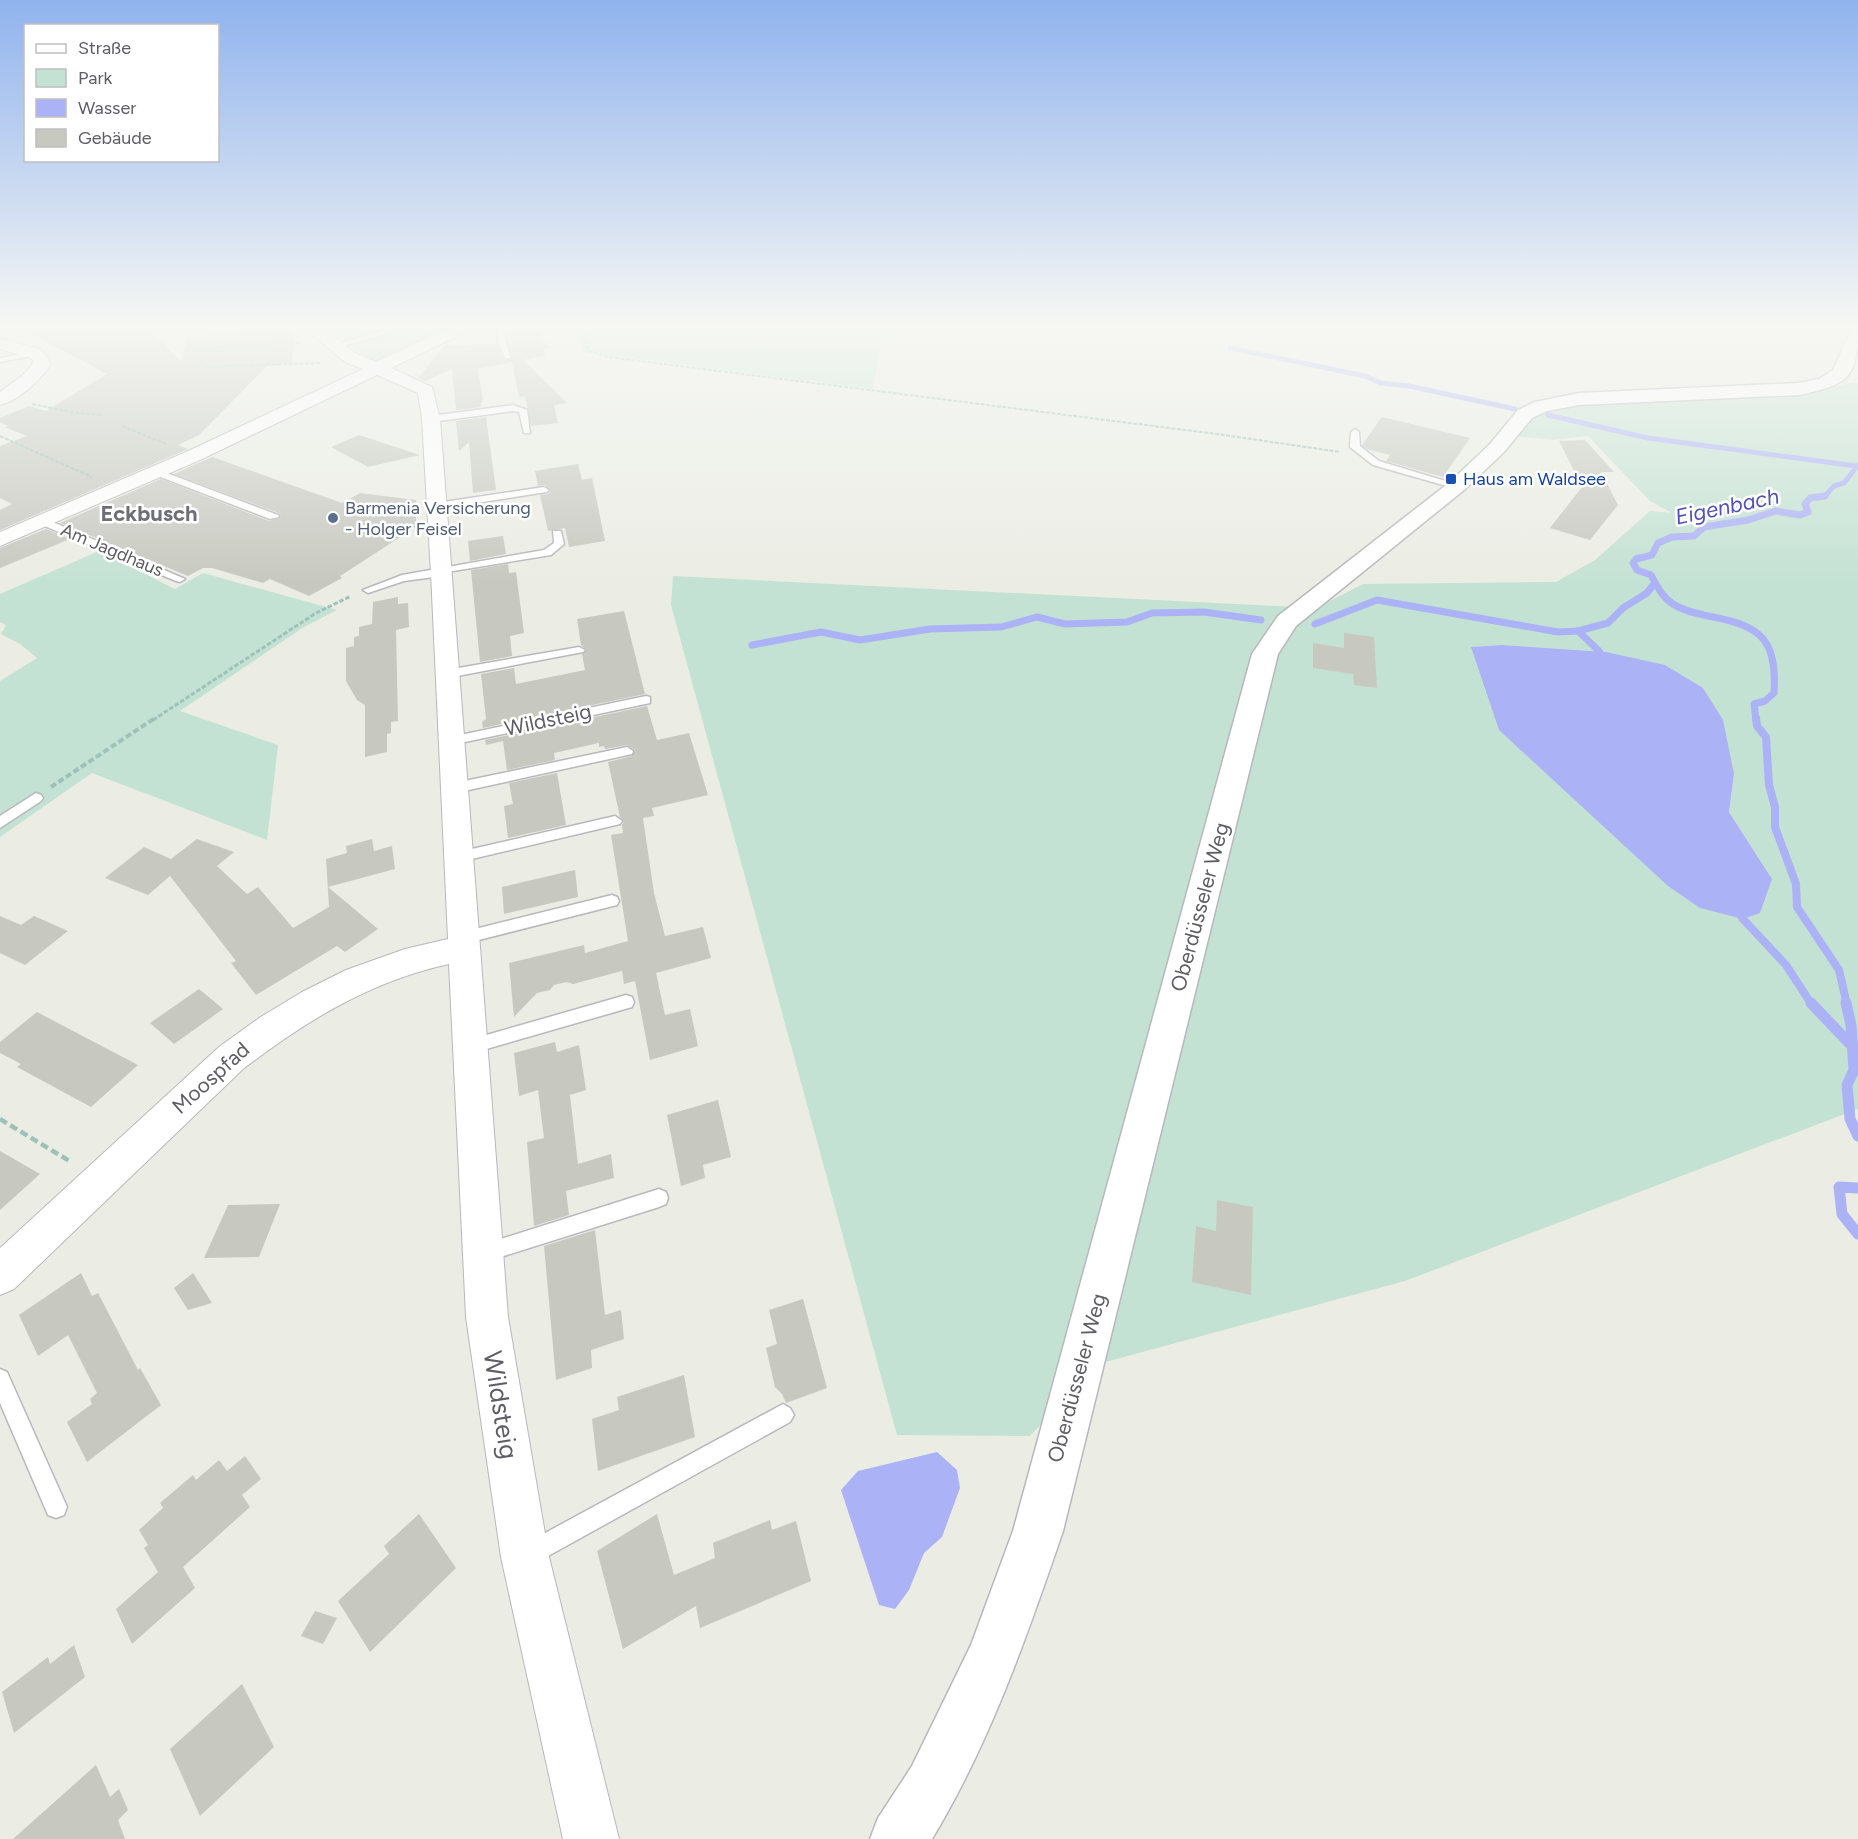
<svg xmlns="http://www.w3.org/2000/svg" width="1858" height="1839" font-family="Figtree,sans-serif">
  <rect width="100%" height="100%" fill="#ebede5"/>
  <g fill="#c4e2d3" fill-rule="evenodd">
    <polygon points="325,324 465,324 385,362 373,362"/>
    <polygon points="575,324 885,324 873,389 583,352"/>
    <path d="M1848 383H1858V1109L1405 1281 1098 1364 1030 1436 897 1435 671 605 673 576 1316 608 1363 584 1556 582 1595 560 1650 511 1672 513 1650 501 1588 436 1553 440 1515 436 1534 416 1562 404 1789 393 1833 388ZM1502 645 1606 652 1734 774 1729 812 1772 879 1472 647Z"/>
    <polygon points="99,551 175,589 203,573 337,610 304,627 180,711 278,745 267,840 92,773 0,837 0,681 37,658 20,644 1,634 6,625 0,622 0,594"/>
  </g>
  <g fill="#acb2f6">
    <polygon points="1502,645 1606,652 1665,665 1703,688 1723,720 1734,774 1729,812 1772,879 1760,913 1743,919 1700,908 1668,886 1499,730 1471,647"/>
    <polygon points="937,1452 957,1470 960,1488 942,1537 924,1553 909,1590 895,1609 879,1605 841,1490 858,1471"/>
  </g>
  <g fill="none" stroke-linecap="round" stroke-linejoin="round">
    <g stroke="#acb2f6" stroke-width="5">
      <polyline points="1230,348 1365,376 1381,383 1409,386 1515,409"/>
      <polyline points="1548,415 1648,438 1856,466"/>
      <polyline points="1815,498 1824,497 1834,486 1844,483 1858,465"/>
    </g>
    <g stroke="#acb2f6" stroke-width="7">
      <polyline points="1315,624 1377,600 1558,632 1578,631"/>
      <polyline points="752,645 821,632 860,640 930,629 1001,627 1037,617 1065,624 1127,622 1152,613 1204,612 1261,620"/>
      <polyline points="1604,661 1599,651 1578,631 1608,623 1623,608 1647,593 1654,584"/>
      <path d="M1756 720 1754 704 1765 701 1774 693C1777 642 1763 626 1713 617 1700 614 1685 612 1673 604 1662 597 1657 586 1651 575L1637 570 1633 563 1636 559 1652 555 1658 543 1672 537 1694 536 1704 527 1748 520 1776 511 1800 515 1808 512 1805 504 1810 498 1825 496"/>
    </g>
    <g stroke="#acb2f6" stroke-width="8">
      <polyline points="1756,718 1757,726 1766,737 1769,785 1775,807 1775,827 1796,884 1797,907 1839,970 1847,1005"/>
      <polyline points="1737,908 1743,919 1786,965 1812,1005"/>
    </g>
    <g stroke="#acb2f6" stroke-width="11">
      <polyline points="1811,1003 1852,1046"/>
      <polyline points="1846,1003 1851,1025 1854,1070 1847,1085 1850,1119 1858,1136"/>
      <polyline points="1858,1188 1839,1187 1842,1214 1858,1234"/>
    </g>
  </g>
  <g fill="#c7c9c1">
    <polygon points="13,324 108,324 109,333 145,327 181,361 188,337 276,329 276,331 289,329 291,335 295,335 292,363 267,366 199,435 178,445 188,449 0,530 0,510 12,504 0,498 0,446 27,436 5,427 8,426 0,422 0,418 29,406 46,411 107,374"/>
    <polygon points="508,324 533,324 549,348 544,349 545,356 523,360 567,403 554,405 558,423 531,426 525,396 519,397 512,362 478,369 483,401 481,402 481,407 456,410 452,369 425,381 418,378 445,345 496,344 503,359 513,359 509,344 513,344 508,332 512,331"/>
    <polygon points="486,417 496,490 473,493 469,442 459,451 456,421"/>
    <polygon points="1382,417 1470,438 1443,477 1386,461 1390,455 1367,449 1362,445"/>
    <polygon points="359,435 420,455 368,467 331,447"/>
    <polygon points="1585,440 1614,472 1601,472 1618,505 1590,540 1550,528 1582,487 1559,441"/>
    <polygon points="212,457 342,503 360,493 416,500 416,527 340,576 342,578 309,596 270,579 263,583 212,568 203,568 188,576 60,523 161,479 269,521 281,518 279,513 174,474"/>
    <polygon points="578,464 582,480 592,478 605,541 569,547 565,528 548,531 540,495 549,494 551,490 545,485 538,486 535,471"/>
    <polygon points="46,529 70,539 0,568 0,548"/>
    <polygon points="503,536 506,554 470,561 468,541"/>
    <polygon points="508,564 509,573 516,572 524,633 510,636 512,656 480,662 471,570"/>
    <polygon points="398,597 398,604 408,603 409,627 396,630 398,721 391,722 391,733 387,734 387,752 365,757 365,705 357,700 346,681 346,648 354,646 354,637 359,636 359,627 372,624 373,602"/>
    <polygon points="624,611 645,694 483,728 482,722 486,719 481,674 514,668 516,684 585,670 582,654 587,650 581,645 577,619"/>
    <polygon points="1344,633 1374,637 1377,688 1354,685 1353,674 1313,668 1313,643 1344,648"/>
    <polygon points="647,706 657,740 689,733 708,795 652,808 654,816 643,818 654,893 665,936 703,927 711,958 656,973 665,1015 690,1009 698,1046 650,1060 635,981 624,984 622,971 573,984 567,982 554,985 550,990 537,993 514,1017 509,963 584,945 585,953 628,941 611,835 623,833 622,825 624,821 620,817 608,762 632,756 635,750 627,745 605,749 604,746 599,747 599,743 554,753 555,760 507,770 503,741 486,745 485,740"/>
    <polygon points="557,773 566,825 508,838 504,806 513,804 509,783"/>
    <polygon points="197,839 234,852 217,866 247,894 258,887 293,928 329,907 326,859 347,853 346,846 372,839 374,851 392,846 395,869 328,887 378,929 345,952 337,946 256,995 231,963 236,961 170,876 148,895 105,878 144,847 171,859"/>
    <polygon points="575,870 578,897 504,914 502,887"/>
    <polygon points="0,916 21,925 34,916 68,931 25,965 0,953"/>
    <polygon points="199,989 223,1009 174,1044 150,1023"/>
    <polygon points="37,1012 138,1065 91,1107 17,1067 21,1064 0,1053 0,1042"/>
    <polygon points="555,1042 557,1052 579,1045 586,1090 570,1095 578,1164 611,1154 614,1178 566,1191 569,1215 534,1226 527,1142 544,1138 538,1090 519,1096 514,1053"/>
    <polygon points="718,1100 731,1157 703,1165 705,1178 681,1186 667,1115"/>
    <polygon points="0,1151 40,1174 0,1210"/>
    <polygon points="1217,1200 1253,1207 1251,1295 1192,1282 1196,1226 1216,1231"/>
    <polygon points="280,1204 259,1257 204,1258 228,1205"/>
    <polygon points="595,1230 605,1315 621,1310 624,1339 591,1350 592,1368 556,1380 544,1246"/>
    <polygon points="81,1273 92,1296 98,1293 138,1370 140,1368 161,1405 87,1462 67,1422 92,1404 90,1399 97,1393 68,1335 38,1356 19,1315"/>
    <polygon points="193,1273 212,1303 188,1310 174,1288"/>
    <polygon points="803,1299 827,1388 786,1403 782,1394 775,1387 766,1348 777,1344 769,1310"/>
    <polygon points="684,1375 695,1437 598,1471 592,1419 619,1410 617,1397"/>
    <polygon points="245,1456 261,1479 242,1495 250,1507 183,1567 195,1588 132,1644 116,1609 158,1572 144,1548 148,1545 139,1530 163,1508 160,1503 193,1475 196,1480 219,1460 227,1471"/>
    <polygon points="419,1514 456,1568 370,1652 338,1601 389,1554 384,1546"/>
    <polygon points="657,1514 674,1575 715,1558 713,1543 770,1520 772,1530 796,1521 811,1581 700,1628 696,1606 623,1649 597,1551"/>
    <polygon points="315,1611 337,1618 323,1644 301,1636"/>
    <polygon points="74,1645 85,1677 14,1733 2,1692 48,1657 50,1664"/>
    <polygon points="242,1684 274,1747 200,1816 170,1749"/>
    <polygon points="96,1765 110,1797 119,1789 128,1810 118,1820 125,1839 13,1839"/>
  </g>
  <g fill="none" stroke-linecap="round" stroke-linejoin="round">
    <g stroke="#b8b7bd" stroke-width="3">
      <g id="service">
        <polygon points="497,324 505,324 506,343 511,358 505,358 498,343"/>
        <polygon points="392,328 396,330 395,332 335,348 331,346"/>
        <polygon points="34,351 38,353 37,355 0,362 0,358"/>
        <polygon points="513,405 527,410 530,433 524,433 519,412 513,411 431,422 427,419 431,416"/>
        <polygon points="1355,429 1359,432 1360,446 1379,461 1462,486 1457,489 1373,465 1350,447 1351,432"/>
        <polygon points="156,469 278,515 279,517 270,519 153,474 151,472"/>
        <polygon points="544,487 549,490 547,492 437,509 432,506 437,503"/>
        <polygon points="40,520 48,520 185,579 180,582 176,581 40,524"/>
        <polygon points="553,531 561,531 564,544 551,555 447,572 442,576 404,581 368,593 363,590 402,575 544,550 554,543"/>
        <polygon points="579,647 585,650 583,652 447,678 441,674 447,670"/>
        <polygon points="646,696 650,697 650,703 451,745 445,741 451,737"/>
        <polygon points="627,747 633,751 632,754 455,793 448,788 455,783"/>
        <polygon points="36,793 41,795 43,798 41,801 0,828 0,816"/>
        <polygon points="615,816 622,821 620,824 459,862 452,857 459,852"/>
        <polygon points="612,895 617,897 619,901 617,905 463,944 458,942 455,938 458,934 463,932"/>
        <polygon points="626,995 632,997 634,1002 632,1007 469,1054 463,1052 461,1047 463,1042 469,1040"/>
        <polygon points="659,1189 666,1192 668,1198 666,1204 659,1207 485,1262 478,1260 475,1253 478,1246 485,1244"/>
        <polygon points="0,1369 7,1372 67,1507 64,1515 56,1518 48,1515 0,1403"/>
        <polygon points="783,1404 790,1408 794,1415 790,1422 539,1561 531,1564 523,1561 520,1553 523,1545"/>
      </g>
    </g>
    <g stroke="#b8b7bd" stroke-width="2">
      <g id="minor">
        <path d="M300 324H318L357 354 376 362 458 324H478L476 327 391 368 432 387 440 419 508 1317 549 1557 619 1839H563L501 1557 466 1317 449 964C371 981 307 1020 243 1069L14 1289 0 1295V1248L219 1047 259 1018 302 992 346 970 405 949 448 939 431 573 422 419 418 393 377 375 200 460 0 546V532L186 452 363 369 345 362Z"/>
        <path d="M0 339 40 349 49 359 50 366C39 381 18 401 0 405V392L23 375 32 365 33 360 28 357 0 349Z"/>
      </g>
    </g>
    <g stroke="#b8b7bd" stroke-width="3">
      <path id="tertiary" d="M1858 329C1858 380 1846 385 1799 395L1579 405 1547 411 1532 418 1504 452 1464 490 1296 626 1278 654 1063 1531C1027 1636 990 1743 932 1839H870L878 1818 912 1766 971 1645 1013 1531 1252 654 1278 616 1450 482 1490 444 1518 410 1535 402 1579 393 1799 383 1819 379 1833 370 1849 334 1852 330Z"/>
    </g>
    <g stroke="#9ec2ba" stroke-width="2" stroke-dasharray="4 1.5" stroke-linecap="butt">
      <polyline points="581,324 589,351 608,357 1217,434 1340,452"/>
      <polyline points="202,348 300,343"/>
      <polyline points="206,367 322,363"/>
      <polyline points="32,404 77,413 103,415"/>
      <polyline points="122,426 166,444"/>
      <polyline points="0,436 92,477"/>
    </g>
    <polyline stroke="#9ec2ba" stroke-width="3" stroke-dasharray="4.5 2" stroke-linecap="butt" points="153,720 316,613 351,596"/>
    <polyline stroke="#9ec2ba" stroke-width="4" stroke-dasharray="6 3" stroke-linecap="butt" points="51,787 155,718"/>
    <polyline stroke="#9ec2ba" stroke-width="4.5" stroke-dasharray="8 4" stroke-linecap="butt" points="0,1119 71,1162"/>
    <use href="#service" fill="#fff" fill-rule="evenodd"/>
    <use href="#minor" fill="#fff" fill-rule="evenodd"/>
    <use href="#tertiary" fill="#fff" fill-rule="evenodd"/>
  </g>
  <linearGradient id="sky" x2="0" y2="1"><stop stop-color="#90b3ee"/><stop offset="0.56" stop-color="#f6f7f3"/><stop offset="1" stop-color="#f6f7f3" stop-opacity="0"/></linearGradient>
  <rect width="1858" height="581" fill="url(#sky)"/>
  <rect fill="#1a4fb4" stroke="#fff" stroke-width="2" x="1445" y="473" width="12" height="12" rx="3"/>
  <circle fill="#5c6f8a" stroke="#fff" stroke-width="2" cx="333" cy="518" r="6"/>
  <g text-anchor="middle" stroke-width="5" stroke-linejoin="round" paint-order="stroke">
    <g font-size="18" fill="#164399" stroke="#fff" text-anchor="start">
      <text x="1463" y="485">Haus am Waldsee</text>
    </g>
    <g font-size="18" fill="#4e5e75" stroke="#fff" text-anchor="start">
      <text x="345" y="514">Barmenia Versicherung<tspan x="345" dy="21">- Holger Feisel</tspan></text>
    </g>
    <g font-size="18" fill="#5d5d64" stroke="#fff">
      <text transform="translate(112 550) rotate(23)" y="6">Am Jagdhaus</text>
    </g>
    <g font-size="21" fill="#5d5d64" stroke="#fff">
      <text transform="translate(548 720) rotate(-12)" y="7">Wildsteig</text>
      <text transform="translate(1200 907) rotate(-75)" y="7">Oberdüsseler Weg</text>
      <text transform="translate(211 1078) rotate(-42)" y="7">Moospfad</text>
      <text transform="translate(1077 1378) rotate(-75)" y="7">Oberdüsseler Weg</text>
    </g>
    <g font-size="22" font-style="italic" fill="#5151b7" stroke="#fff">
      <text transform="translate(1727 506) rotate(-12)" y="8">Eigenbach</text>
    </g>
    <g font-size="22" font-weight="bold" fill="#6e6e75" stroke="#fff">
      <text x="149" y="521">Eckbusch</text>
    </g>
    <g font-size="26" fill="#5d5d64" stroke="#fff">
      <text transform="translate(501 1405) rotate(81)" y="9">Wildsteig</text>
    </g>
  </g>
  <rect x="24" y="24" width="195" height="138" fill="#ffffff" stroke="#bebec1" stroke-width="1.5"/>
  <rect x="36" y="44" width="30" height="9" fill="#ffffff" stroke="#bebec1" stroke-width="1.5"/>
  <text x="78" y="54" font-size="18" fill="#5d5d64">Straße</text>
  <rect x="36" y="69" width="30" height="18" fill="#c4e2d3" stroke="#bebec1" stroke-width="1.5"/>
  <text x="78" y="84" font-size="18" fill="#5d5d64">Park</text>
  <rect x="36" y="99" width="30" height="18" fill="#acb2f6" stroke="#bebec1" stroke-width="1.5"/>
  <text x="78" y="114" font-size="18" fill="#5d5d64">Wasser</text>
  <rect x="36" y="129" width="30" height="18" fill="#c7c9c1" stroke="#bebec1" stroke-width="1.5"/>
  <text x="78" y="144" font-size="18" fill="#5d5d64">Gebäude</text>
</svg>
